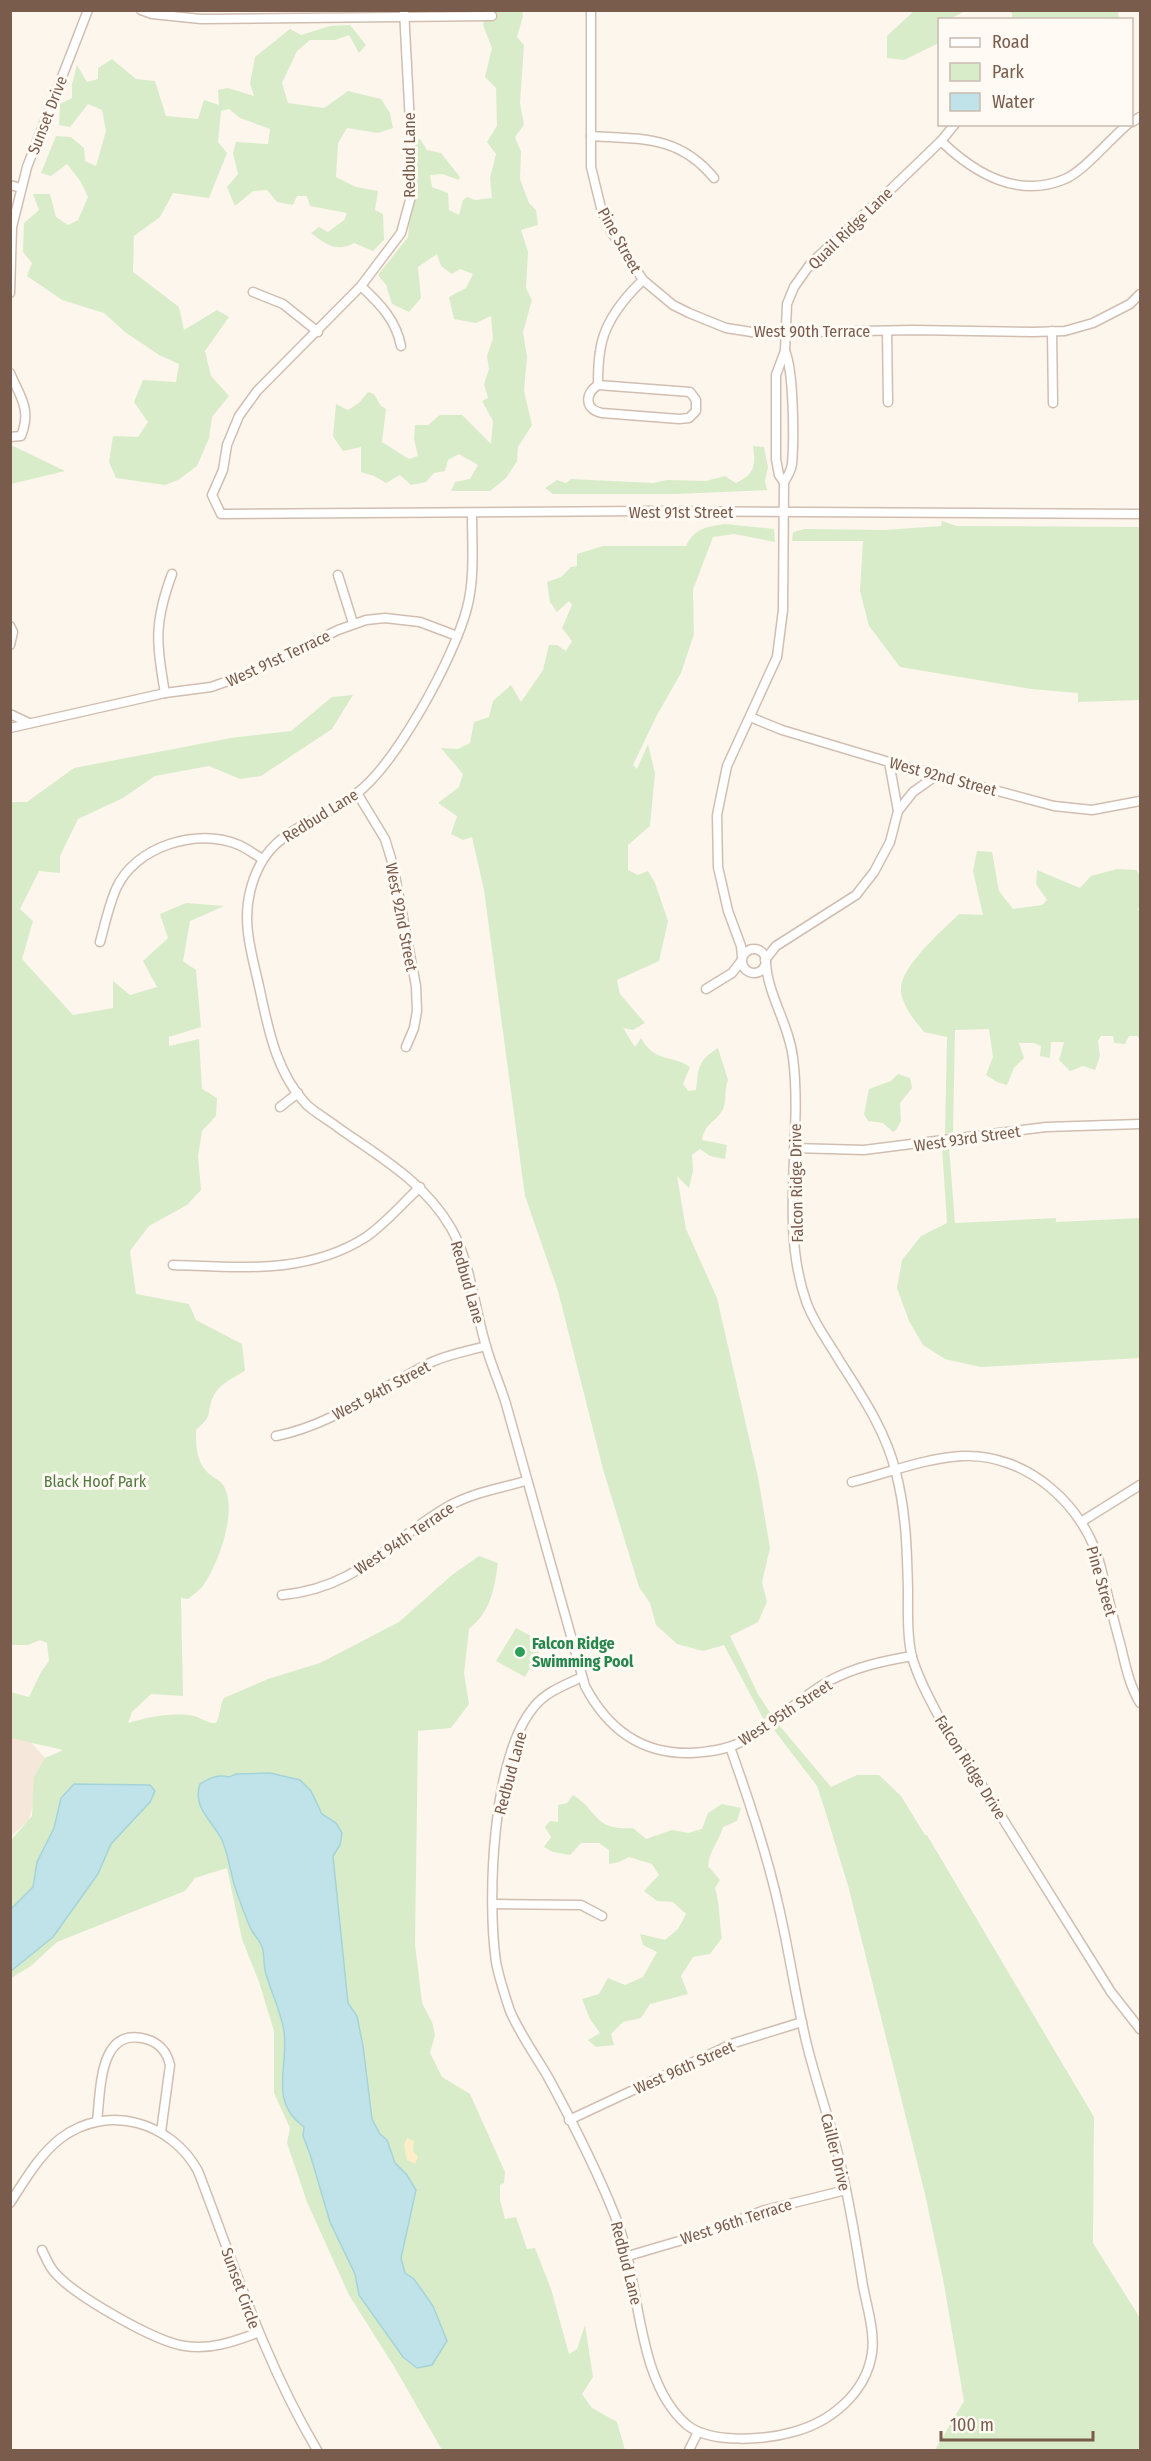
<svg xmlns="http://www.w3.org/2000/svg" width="1151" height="2461" font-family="'Fira Sans Condensed',sans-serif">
  <rect width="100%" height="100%" fill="#fdf6ec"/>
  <polygon fill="#f5e8da" points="11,1725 17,1727 45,1758 29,1820 11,1836"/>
  <g fill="#d8ecc9">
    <polygon points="487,11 522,11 523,16 517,37 524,45 520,103 524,125 515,137 521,152 520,179 529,203 536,210 538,225 521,230 528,252 526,288 532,300 523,332 527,357 524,391 532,425 518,447 517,461 506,478 490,491 451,491 455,482 470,479 478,465 459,454 448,460 445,471 434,473 426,482 411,485 400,475 386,483 374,476 361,472 361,447 343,451 333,436 336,404 348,410 359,403 368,392 374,394 381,406 386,409 382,442 409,459 418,456 414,439 415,425 428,425 440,415 462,415 491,444 493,421 482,401 488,398 484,384 489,369 487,356 493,338 491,316 476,323 454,319 449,297 466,288 473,274 460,269 452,274 441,266 437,254 418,267 421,298 409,312 392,304 386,285 378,275 408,237 410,213 416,188 413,140 420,139 427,150 441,153 460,177 459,180 442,174 430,175 432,187 448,193 449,210 459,215 463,200 467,197 475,200 492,198 490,178 496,154 487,142 497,126 496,88 485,77 492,48 483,25"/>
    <polygon points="914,11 965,11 950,19 940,20 939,43 904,60 887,58 887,36"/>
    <polygon points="1008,11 1119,11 1118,15 1121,19 1012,19 1012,13"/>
    <path d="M350 25 366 45 359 53 349 35 335 40H310L297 51 282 83 288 103 324 108 348 91 381 99 390 113 393 128 378 133 347 128 338 143 336 177 356 187 378 191 375 210 383 214 384 240 373 251 354 243C337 253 325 244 311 233L319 227 328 232 344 220 347 213 310 206 307 196H297L293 205 277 202 267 190 253 191 235 206 227 187 238 174 233 153 236 142 268 144 270 129 240 118 229 109 221 111 218 142 227 153 209 198 173 193 160 217 134 236 133 272 179 307 184 330 217 310 229 317 205 351 211 376 229 396 212 417 209 438 197 466 178 480 165 485 116 478 109 462 113 436 138 437 148 422 134 402 143 380 176 382 179 364 159 355 125 332 104 313 62 300 27 276 32 263 23 252 24 223 39 210 33 194H50L56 217 68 225 78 220 88 197 81 182 67 164 51 176 41 173 56 136 71 137 84 148 85 161 96 166 106 131 102 110 88 104 70 127 59 125 60 104 72 98V84L77 65 87 82 98 79V68L112 59 136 79 155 81 166 116 198 119 204 100 219 105 218 90 228 88 254 96 250 84 255 57 290 29 301 35 330 26Z"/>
    <polygon points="11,445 65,471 11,484"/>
    <path d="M753 446 764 447 768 467 765 481 767 490 675 494H553L545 488 557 480 566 483 571 479 653 483 667 480 706 481 725 476 736 483C755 475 756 464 753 446Z"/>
    <polygon points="942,521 957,526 1140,527 1140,700 1078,702 1078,693 1031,689 900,667 869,626 860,591 863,541 792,541 793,532 805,529 885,530 941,526"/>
    <path d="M725 524 774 529 775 542 734 534 713 537 693 590 694 634 681 673 657 715 633 765 637 769 648 744 655 773 650 826 628 845V870L638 875 648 871 655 883 668 921 659 961 617 980 620 994 645 1023 633 1030 623 1028 635 1047 641 1038C655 1063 671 1054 690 1067L683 1084 688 1091 696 1090C699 1068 697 1061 718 1048L728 1080C724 1089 727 1100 723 1109 716 1123 705 1122 702 1140L727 1145 725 1159 710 1156 700 1149 692 1155 693 1171 689 1188 677 1176 686 1229 717 1298 758 1477 770 1548 762 1582 767 1602 758 1622 730 1636 758 1694 771 1714 764 1720 724 1645 703 1651 677 1644 656 1625 650 1603 639 1587 603 1469 558 1291 525 1196 484 890 472 837 463 840 451 834 457 816 438 803 459 787 463 774 441 748 458 749 470 743 474 722 489 717 493 701 511 685 521 702 543 670 549 645H557L566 651 572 641 562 628 572 605 569 601 557 612 550 602 547 582 561 577 571 567 577 566V554L603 546H686C695 528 706 527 725 524Z"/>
    <path d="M353 695 332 729 261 776 240 779 209 766 155 776 123 798 78 819 60 856V873L39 871 20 909 33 921 22 959 73 1015 113 1008V981L130 995 157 987 143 961 168 938 160 914 186 903 224 906 190 921 183 961 196 970 201 1027 169 1037V1046L199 1039 202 1089 217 1098 216 1116 202 1131 198 1156 201 1190 187 1205 149 1226 130 1251 136 1294 189 1304 196 1320 242 1344 245 1371C234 1377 218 1385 213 1397 205 1416 215 1413 196 1430 196 1446 196 1461 208 1473 213 1477 219 1480 223 1485 239 1509 218 1566 202 1587 198 1591 193 1595 188 1599L181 1598 183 1696 151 1694 132 1712 128 1723C149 1717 171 1712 194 1716 202 1718 208 1724 216 1723 221 1715 219 1706 224 1698L268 1679 320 1663 399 1622 452 1575 479 1556 498 1563C494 1590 491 1611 469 1629L464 1673 469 1704 451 1728 418 1731 415 1944 422 2003 432 2022 435 2035 430 2053 442 2077 470 2094 505 2172 504 2183 500 2185V2200L505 2219 516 2217 527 2249 535 2248 551 2289 569 2354 577 2349 585 2325 593 2377 582 2394 592 2408 617 2422 625 2450H442L395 2368 349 2295 307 2202 287 2143 290 2128 274 2093V2031L259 1982 242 1939 227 1868 195 1878 185 1891 57 1942 31 1966 11 1978V1840L32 1816 34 1777 45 1758 63 1750 11 1738 10 1692 29 1697 41 1672 49 1661 47 1643 40 1640 28 1645H10L11 802H27L74 768 231 738 291 731 332 697Z"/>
    <path d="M977 851 992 852 999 891 1013 909 1042 905 1047 900 1036 884 1037 870 1080 888 1091 876 1117 869 1137 870 1140 877V907L1137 910H1140V1040L1137 1036H1129L1125 1044 1114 1043 1113 1036H1101L1098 1041 1100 1056 1095 1070 1083 1066 1070 1071 1059 1060 1064 1042H1051L1050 1058 1040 1056 1041 1046 1034 1043H1019L1024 1058 1014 1068 1007 1085 997 1082 986 1075 993 1057 989 1029 955 1030 953 1133 945 1134 947 1037 924 1032C914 1020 904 1008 901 992 898 968 943 930 959 914L983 915 973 871Z"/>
    <polygon points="898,1074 910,1078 912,1088 900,1103 901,1121 896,1130 893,1132 883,1123 868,1121 864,1114 869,1089 891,1081"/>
    <polygon points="942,1147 949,1147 955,1223 1056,1218 1056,1222 1140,1218 1140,1358 981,1367 945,1359 923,1345 909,1321 897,1288 902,1260 921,1236 947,1223"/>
    <polygon points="516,1628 544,1643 525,1677 496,1661"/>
    <polygon points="779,1725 831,1787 857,1775 879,1775 901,1796 925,1835 927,1835 1094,2117 1093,2243 1140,2318 1140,2450 935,2450 964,2401 943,2279 925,2194 849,1889 824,1807 817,1786 774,1730"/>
    <path d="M573 1795C600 1812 593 1831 633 1828L646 1839 672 1830 688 1833 702 1829 708 1813 722 1804 741 1808 737 1821 723 1827C719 1842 709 1851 708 1866L720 1880 715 1888C720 1904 719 1921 722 1938L710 1954 693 1957 681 1976 688 1994 650 2004 641 2018 623 2022 611 2034 614 2045 596 2047 588 2040 600 2033 590 2019 582 1999 599 1994 608 1978 625 1985 643 1977 657 1952 643 1945 640 1934 665 1940 678 1929 686 1914 673 1902 657 1901 644 1891 659 1875 652 1864 629 1857 619 1862 609 1864V1850L599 1843H581L570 1855 553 1852 544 1847 551 1837 545 1827 550 1821 558 1822V1805L567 1803Z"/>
  </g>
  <polygon fill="#fcefc7" points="407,2138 414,2141 413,2151 418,2157 415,2164 407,2160 404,2145"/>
  <g fill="#bfe3e8" stroke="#a5d3da" stroke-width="1.5">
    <path d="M270 1773 300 1780 311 1791 322 1814 336 1823 342 1833 340 1845 333 1856 348 2003 357 2016 363 2046 372 2119 380 2134 387 2140 395 2163 407 2175 416 2190 401 2258 405 2273 414 2279 433 2306 447 2341 432 2365 417 2368 403 2357 359 2295 355 2274 330 2222 310 2154 303 2136 304 2127C268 2101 289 2068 284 2031 281 2012 271 1992 266 1974 263 1965 265 1955 262 1947 260 1941 255 1936 252 1931 245 1917 239 1899 234 1884 230 1869 228 1854 222 1840 212 1820 192 1808 200 1784 210 1778 217 1774 229 1777L236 1774Z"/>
    <polygon points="74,1784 150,1785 155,1791 150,1802 111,1844 98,1874 53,1937 11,1971 11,1909 33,1887 37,1862 54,1828 61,1798"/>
  </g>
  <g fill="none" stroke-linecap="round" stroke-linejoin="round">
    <g stroke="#d1beb0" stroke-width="11">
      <g id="minor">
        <polyline points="141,10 152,14 201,19 492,16"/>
        <polyline points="404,10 411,143 410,200 401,233 361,286 257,391 239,416 227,445 223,470 212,495 221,514 645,511 1140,514"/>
        <polyline points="591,10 591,167 602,212 612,233 643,280 673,305 689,313 726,328 758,333 913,330 1033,332 1065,331 1093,323 1130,304 1140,294"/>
        <polyline points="1132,122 1140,117"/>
        <path d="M591 136C640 139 679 135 714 178"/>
        <path d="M941 141C974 173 1018 199 1065 179 1084 171 1111 138 1128 124"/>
        <polyline points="10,185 21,188"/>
        <path d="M361 286C380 304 396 320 401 346"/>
        <polyline points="253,292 283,304 318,332"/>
        <polyline points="10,293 12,227 27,167 88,10"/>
        <polyline points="887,331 888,402"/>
        <polyline points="1052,331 1053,403"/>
        <path d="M10 373C20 397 32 409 21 436L10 437"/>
        <path d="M598 385 690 392 696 400V411L689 418 679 419 602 413C585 410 584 394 598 385 598 374 598 363 600 352 603 324 623 299 643 280"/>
        <polyline points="784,482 779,475 776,459 776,375 785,351 787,304 794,287 811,263 887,193 941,141 955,124"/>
        <path d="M472 513C472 544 475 578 467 608 454 658 396 764 356 794 311 828 265 828 250 892 242 924 252 955 259 986 268 1028 276 1073 307 1105 317 1114 330 1121 340 1129 382 1158 425 1183 451 1228 471 1263 474 1307 486 1346 491 1365 500 1384 506 1404 532 1498 559 1592 585 1686 607 1728 641 1754 690 1753 708 1752 727 1750 743 1741 774 1726 798 1698 829 1681 855 1667 883 1661 912 1656"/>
        <polyline points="338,575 353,623"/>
        <polyline points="10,626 13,632 10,645"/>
        <path d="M165 693C156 644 154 622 172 574"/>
        <polyline points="10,714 29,723"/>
        <polyline points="750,717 782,730 889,762 1054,806 1092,810 1140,801"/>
        <polyline points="10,728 165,693 211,687 248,674 338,630 366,620 385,618 420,622 457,636"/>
        <polyline points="889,762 898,811"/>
        <polyline points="357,793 385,839 393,865 416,986 417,1011 414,1028 406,1047"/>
        <path d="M100 942C105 924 109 905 116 889 135 846 198 827 239 845 248 849 255 855 263 859"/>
        <circle cx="754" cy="961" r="12"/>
        <path d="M742 957 741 946 728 911 718 867 717 815 727 766 777 657 783 610 784 482C788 476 791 471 792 464 794 441 794 371 785 351"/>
        <polyline points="765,960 776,946 856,895 874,872 890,842 898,811 913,792 937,775"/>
        <path d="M766 963C768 996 789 1024 793 1058 803 1136 779 1224 806 1301 813 1322 828 1341 839 1360 862 1396 886 1431 896 1473 906 1511 907 1550 908 1590 908 1612 907 1636 912 1657 918 1678 928 1696 938 1715L1111 1992 1140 2029"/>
        <polyline points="706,989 732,973 742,960"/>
        <polyline points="280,1107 298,1093"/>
        <polyline points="794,1148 864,1150 1046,1127 1140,1124"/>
        <path d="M173 1265C239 1267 307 1275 366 1237 385 1224 403 1203 420 1187"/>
        <path d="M276 1436C333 1425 381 1387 432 1362 449 1354 468 1351 486 1346"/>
        <path d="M852 1482C888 1473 925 1458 962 1456 1027 1453 1086 1506 1101 1568 1107 1593 1113 1618 1120 1643 1125 1663 1129 1685 1140 1703"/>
        <polyline points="1081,1522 1140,1485"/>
        <path d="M282 1595C358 1588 387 1542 447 1507 471 1493 500 1488 526 1481"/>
        <path d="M582 1677C565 1685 545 1692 533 1708 492 1759 487 1899 496 1962 499 1978 505 1996 510 2011 520 2034 535 2055 548 2077 573 2123 598 2172 617 2221 641 2282 635 2381 687 2425 711 2444 765 2440 793 2432 831 2422 866 2393 872 2353 875 2332 867 2307 863 2286 856 2242 849 2197 838 2154 829 2119 817 2084 808 2049 796 2002 790 1955 779 1908 767 1853 749 1800 730 1747"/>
        <polyline points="494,1904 581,1905 602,1916"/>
        <polyline points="569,2120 734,2043 802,2022"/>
        <path d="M97 2121C101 2091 98 2026 146 2039 160 2043 167 2052 170 2065L161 2132"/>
        <path d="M10 2203C25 2180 39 2155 61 2138 108 2103 171 2122 198 2171 235 2267 264 2361 317 2450"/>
        <path d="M42 2250C46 2258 49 2267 56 2274 76 2296 155 2342 185 2346 210 2350 233 2342 257 2333"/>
        <polyline points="628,2256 696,2236 765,2210 846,2190"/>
        <polyline points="689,2450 698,2432"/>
      </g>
    </g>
    <use href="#minor" stroke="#fff" stroke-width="8"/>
  </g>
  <circle fill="#2e9e5b" stroke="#fffaf3" stroke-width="2" cx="520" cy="1652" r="6"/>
  <g text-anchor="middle" stroke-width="6" stroke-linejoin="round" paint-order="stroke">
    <g font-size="16" fill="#7a5c4d" stroke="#fffaf3">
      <text transform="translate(47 115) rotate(-69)" y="6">Sunset Drive</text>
      <text transform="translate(409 155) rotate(-90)" y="6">Redbud Lane</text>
      <text transform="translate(850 228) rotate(-44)" y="6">Quail Ridge Lane</text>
      <text transform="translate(620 240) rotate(61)" y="6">Pine Street</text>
      <text x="812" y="337">West 90th Terrace</text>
      <text x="681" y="518">West 91st Street</text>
      <text transform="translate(278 658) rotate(-25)" y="6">West 91st Terrace</text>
      <text transform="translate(943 776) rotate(15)" y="6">West 92nd Street</text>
      <text transform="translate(320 815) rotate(-32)" y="6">Redbud Lane</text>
      <text transform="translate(402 917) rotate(79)" y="6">West 92nd Street</text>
      <text transform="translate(967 1138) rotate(-8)" y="6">West 93rd Street</text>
      <text transform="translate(796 1183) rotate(-91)" y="6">Falcon Ridge Drive</text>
      <text transform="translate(468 1282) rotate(74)" y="6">Redbud Lane</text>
      <text transform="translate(381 1390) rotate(-28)" y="6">West 94th Street</text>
      <text transform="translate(404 1538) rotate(-34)" y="6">West 94th Terrace</text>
      <text transform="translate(1102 1581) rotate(74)" y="6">Pine Street</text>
      <text transform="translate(785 1712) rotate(-33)" y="6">West 95th Street</text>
      <text transform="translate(971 1767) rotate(58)" y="6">Falcon Ridge Drive</text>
      <text transform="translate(510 1773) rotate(-75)" y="6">Redbud Lane</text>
      <text transform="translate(684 2067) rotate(-24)" y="6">West 96th Street</text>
      <text transform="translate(836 2152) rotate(76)" y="6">Cailler Drive</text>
      <text transform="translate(736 2221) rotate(-18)" y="6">West 96th Terrace</text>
      <text transform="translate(627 2263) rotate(76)" y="6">Redbud Lane</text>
      <text transform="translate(241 2288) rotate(70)" y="6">Sunset Circle</text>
    </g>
    <g font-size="16" fill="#537a41" stroke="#fffaf3">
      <text x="95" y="1487">Black Hoof Park</text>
    </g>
    <g font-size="16" font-weight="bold" fill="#27864d" stroke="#fffaf3" text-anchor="start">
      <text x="532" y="1649">Falcon Ridge<tspan x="532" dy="18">Swimming Pool</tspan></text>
    </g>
  </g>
  <rect width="1151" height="2461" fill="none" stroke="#7a5c4d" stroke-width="24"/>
  <rect x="938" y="18" width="195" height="108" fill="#fffaf3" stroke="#cabbb1" stroke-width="1.5"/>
  <rect x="950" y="38" width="30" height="9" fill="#ffffff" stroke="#cabbb1" stroke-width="1.5"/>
  <text x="992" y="48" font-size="18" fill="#7a5c4d">Road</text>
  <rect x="950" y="63" width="30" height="18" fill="#d8ecc9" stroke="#cabbb1" stroke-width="1.5"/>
  <text x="992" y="78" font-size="18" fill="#7a5c4d">Park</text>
  <rect x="950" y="93" width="30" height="18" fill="#bfe3e8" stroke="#cabbb1" stroke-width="1.5"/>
  <text x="992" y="108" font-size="18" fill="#7a5c4d">Water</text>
  <path d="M941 2431v9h152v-9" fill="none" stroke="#7a5c4d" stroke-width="3"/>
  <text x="950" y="2431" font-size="18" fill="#7a5c4d" stroke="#fffaf3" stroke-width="4.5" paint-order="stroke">100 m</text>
</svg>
